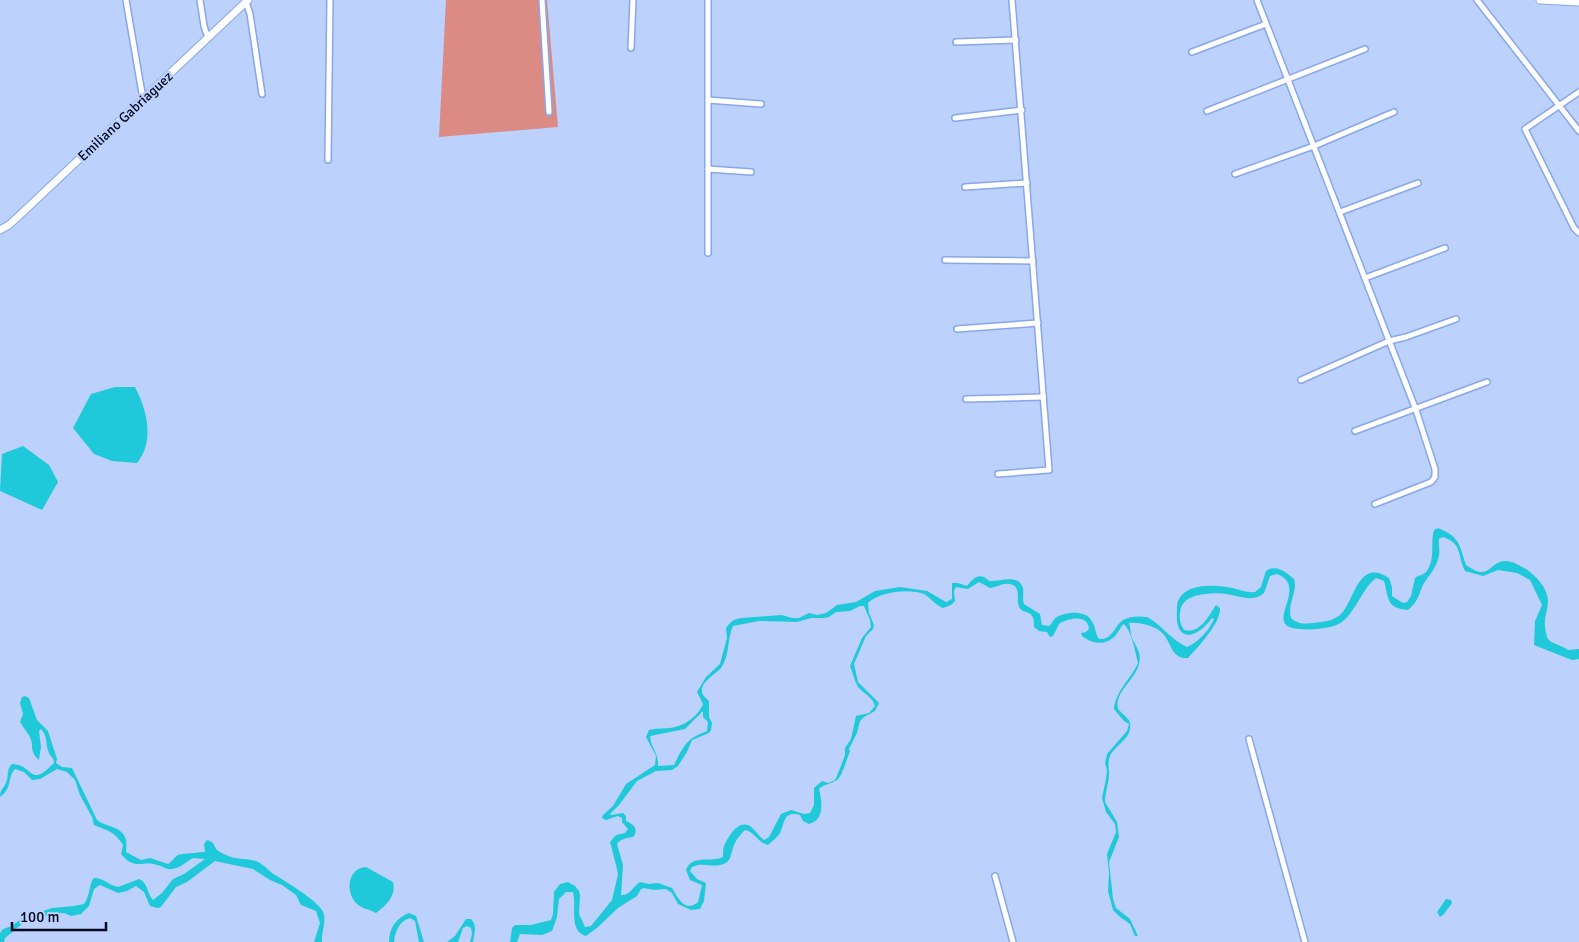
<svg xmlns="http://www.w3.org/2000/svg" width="1579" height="942" font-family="Signika,sans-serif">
  <rect width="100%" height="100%" fill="#bdd1fd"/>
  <polygon fill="#db8b84" points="446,0 547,0 558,127 439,137"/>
  <g fill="#1fc9da" fill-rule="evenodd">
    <path d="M115 387H135C147 410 155 441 137 463L112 461 94 454 73 428 91 394Z"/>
    <polygon points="23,446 49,465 58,482 42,510 0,491 2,454"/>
    <path d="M1438 528C1460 537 1459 544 1466 565 1490 582 1488 563 1504 561 1512 560 1520 566 1526 569 1536 576 1547 587 1548 600 1548 610 1544 617 1545 627 1546 631 1546 636 1548 639 1552 644 1562 645 1568 650L1579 649V659L1572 660 1534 645 1535 621 1542 605 1530 580 1517 573 1498 570 1483 576 1465 571C1457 555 1463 544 1443 537L1439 539C1438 546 1441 552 1438 559 1436 567 1431 573 1426 580 1418 592 1421 599 1408 610 1386 608 1389 599 1384 581L1376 578C1360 590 1354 620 1334 626 1322 629 1311 630 1299 629 1260 627 1311 587 1277 574L1270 576 1264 593C1253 603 1240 596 1227 594 1214 592 1185 593 1181 608 1179 616 1179 622 1184 630 1200 634 1208 617 1216 605L1220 608C1221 623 1198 647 1188 658 1172 659 1172 645 1164 635 1157 626 1140 622 1129 623 1131 628 1130 633 1132 638 1136 647 1142 653 1139 664 1136 679 1114 692 1118 709L1129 720C1135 736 1118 743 1111 754 1107 761 1109 766 1109 774 1109 783 1105 792 1105 802L1117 822 1118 830 1119 837 1109 862 1113 899 1116 908 1130 919 1138 936H1135L1130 924 1120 917 1113 910 1108 891 1109 873 1107 854 1116 832 1115 824 1106 812 1102 798 1106 779 1107 770 1105 763 1107 754 1127 731 1129 724 1124 721 1114 709C1116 690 1131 679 1138 663 1135 651 1132 632 1124 624 1120 627 1119 632 1115 636 1105 646 1092 644 1082 636L1081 633 1086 632 1089 629C1088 614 1068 618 1059 624L1053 636 1050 637 1047 632 1039 631 1034 627C1035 605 1020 618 1018 603 1017 597 1020 589 1013 585 1005 581 997 587 990 588L979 582 968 589 956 587 954 591 955 601 951 605 943 608C935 605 931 598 924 594 909 588 879 592 868 603L869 613 874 625 873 629 866 636 854 664 858 682 879 703 875 711 864 717 860 721 857 733 849 749 850 751C847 758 842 777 837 780 831 784 824 784 819 789 822 801 825 820 809 824L803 821 800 815C783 810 785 823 780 833 777 838 772 841 768 845 758 843 754 831 745 830 741 834 737 838 735 843 730 852 733 863 720 865 710 867 702 862 692 867L690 871 697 879 706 883 704 901 700 909 691 910 678 904 672 893 666 889 654 890 644 888 641 889 637 896 618 908 598 927 586 936C568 931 577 906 573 892H566L559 899 557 917 552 931 542 935 520 934 517 942H510L512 928 515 925H531L551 920 553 914 554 892 560 884 568 882 575 886 579 891 580 895 579 914 585 927 591 926 612 900 616 883 618 874 616 865 610 842 616 835 625 833 628 829 622 822V818L618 816 606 820 602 818 603 815 613 806 626 784 655 765 656 756 646 737 649 730C656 728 662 729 669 728 683 727 698 717 703 704L697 692 706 677 720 664 727 638 726 628 730 623 734 620 741 618 782 615 792 618H799L809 613 817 615 826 613 837 605 856 602 875 591 900 587 927 591 946 602 952 599V583H958L967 586C974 577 980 572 989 581 999 582 1019 573 1023 588 1024 594 1022 599 1024 604L1040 614 1042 625 1049 626C1052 624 1053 619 1057 617 1066 612 1085 610 1091 620 1096 626 1095 634 1099 639 1113 640 1114 626 1123 620 1130 616 1139 616 1147 617 1162 625 1171 640 1187 647 1199 642 1209 630 1214 619L1212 618C1196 640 1174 643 1177 610 1177 607 1177 602 1179 599 1188 582 1218 585 1233 588 1241 590 1247 593 1255 592L1261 587 1266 571C1276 564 1285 571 1294 579 1298 592 1287 604 1291 618 1297 624 1305 624 1313 623 1322 622 1335 621 1342 613 1355 598 1359 558 1389 578L1392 587V596L1403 603 1407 602 1411 596 1415 578C1418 575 1424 575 1426 572 1436 560 1430 543 1434 530ZM860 606H864L870 620 871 627 862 638 850 666C853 673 854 680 858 687 864 694 872 696 875 706L869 713 856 716 851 739 845 748V755L837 776 835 780 828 783 822 781 814 788V805L810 813 804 814 791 810 781 814 769 837 764 840C759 836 755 830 750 826 738 819 728 837 724 846 723 850 723 853 723 857 711 863 692 854 686 870L690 880 702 885 698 902C685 913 678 898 672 888L658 883 649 884 640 882C633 886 630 896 621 895L623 865 617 844C620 839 627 838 633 837 639 830 634 824 626 821V816L623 813 611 815 610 814 619 805 637 781 656 771 672 770 678 766 687 752 692 740 709 733 711 730 712 723 709 717V701C707 699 702 695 702 692 700 682 716 674 721 668 730 655 727 639 733 626L759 621 797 622 811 618H824L829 617 836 612 850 611ZM703 711V717L708 722 707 731C686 739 684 745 674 765L658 766C659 754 651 748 650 736L685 729Z"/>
    <path d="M25 696 29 698 37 720 48 731 57 759 56 763 62 767 72 768 97 820C105 827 123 826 126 840 127 844 126 849 126 852L141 860 150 858 168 864C172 862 174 857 178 855 181 854 202 852 205 852L204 844 207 840C216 843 213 845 217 850 219 852 228 856 231 857 240 860 252 858 260 863 265 866 268 870 272 873 283 880 319 901 323 912 327 922 321 932 322 942H314L320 923 316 911 301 905 296 895 282 885 270 880 253 869 215 861 187 882 176 887 161 907 157 908 150 906 144 892 136 886 127 891 118 893 100 885 94 889 89 906 81 914 71 916 64 913 51 914 37 921 22 924 5 938 4 942H0V933L3 929 12 926 22 918 52 908 74 906 84 904C91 894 89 882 94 878 104 878 108 885 118 887L139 879C148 882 147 894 153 900L162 893 173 879 184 874 205 859 193 858C186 862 180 868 172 869 166 870 163 866 157 865 142 860 135 871 121 854L123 845C114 831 108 831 94 825L92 817 80 795 75 780 67 772 57 769 40 779 32 780 24 772 15 769C7 777 13 788 0 797 0 790 3 789 6 783 9 775 6 770 12 764 35 765 28 789 54 763 54 757 51 758 49 753 45 744 48 736 41 729L39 731 41 747 39 760C29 751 34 746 30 737 27 732 23 727 20 722L23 714 20 703 22 697Z"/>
    <path d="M366 867 393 882C396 896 387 905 376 913 369 909 361 909 355 902 345 889 349 868 366 867Z"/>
    <polygon points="1446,899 1451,900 1452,903 1444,914 1440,917 1437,912"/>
    <path d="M409 913 416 916 424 942H419L415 921 410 918C399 921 395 932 394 942H389C389 927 397 918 409 913Z"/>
    <path d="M466 919H471C478 926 474 934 473 942H470L472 934 471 928 467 926 463 928 458 942H447L455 936Z"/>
  </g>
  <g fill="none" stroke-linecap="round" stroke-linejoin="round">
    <g stroke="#87a6ec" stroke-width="8">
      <g id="street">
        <polyline points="126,0 143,99"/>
        <polyline points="200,0 204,26 208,38"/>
        <polyline points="542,0 549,112"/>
        <polyline points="708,0 708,253"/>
        <polyline points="1257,0 1416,410 1435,469 1435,477 1431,482 1375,504"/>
        <polyline points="1477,0 1579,131"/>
        <polyline points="246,2 250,14 262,94"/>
        <polyline points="956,42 1016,40"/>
        <polyline points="631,48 633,0"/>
        <polyline points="1192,52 1266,24"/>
        <polyline points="1579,92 1525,129 1574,228 1579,233"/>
        <polyline points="708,100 761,104"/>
        <polyline points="1207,111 1365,49"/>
        <polyline points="955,118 1022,110"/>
        <polyline points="328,160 330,0"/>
        <polyline points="708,169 751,172"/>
        <polyline points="1235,174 1314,146 1394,112"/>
        <polyline points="965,187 1027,183"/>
        <polyline points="1340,212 1418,183"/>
        <polyline points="945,260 1033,261"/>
        <polyline points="1365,278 1445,248"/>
        <polyline points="957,329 1038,323"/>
        <polyline points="1301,380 1389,341 1406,337 1456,319"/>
        <polyline points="966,399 1043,397"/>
        <polyline points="1355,431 1487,382"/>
        <polyline points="998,474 1049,470 1012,0"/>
        <polyline points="1249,739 1305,942"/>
        <polyline points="995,876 1013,942"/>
      </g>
    </g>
    <g stroke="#87a6ec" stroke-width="9">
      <g id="secondary">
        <polyline points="1540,0 1579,2"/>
        <polyline points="0,230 9,225 22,213 248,0"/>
      </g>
    </g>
    <use href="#street" stroke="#fff" stroke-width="5"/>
    <use href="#secondary" stroke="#fff" stroke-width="7"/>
  </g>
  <g text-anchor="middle" stroke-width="5" stroke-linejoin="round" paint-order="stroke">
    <g font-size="14" fill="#030921" stroke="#bdd1fd">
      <text transform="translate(125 116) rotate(-43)" y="5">Emiliano Gabriaguez</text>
    </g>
  </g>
  <path d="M12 922v8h94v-8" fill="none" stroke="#030921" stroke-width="2.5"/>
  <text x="20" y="922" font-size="15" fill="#030921" stroke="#bdd1fd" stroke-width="4" paint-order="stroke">100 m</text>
</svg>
